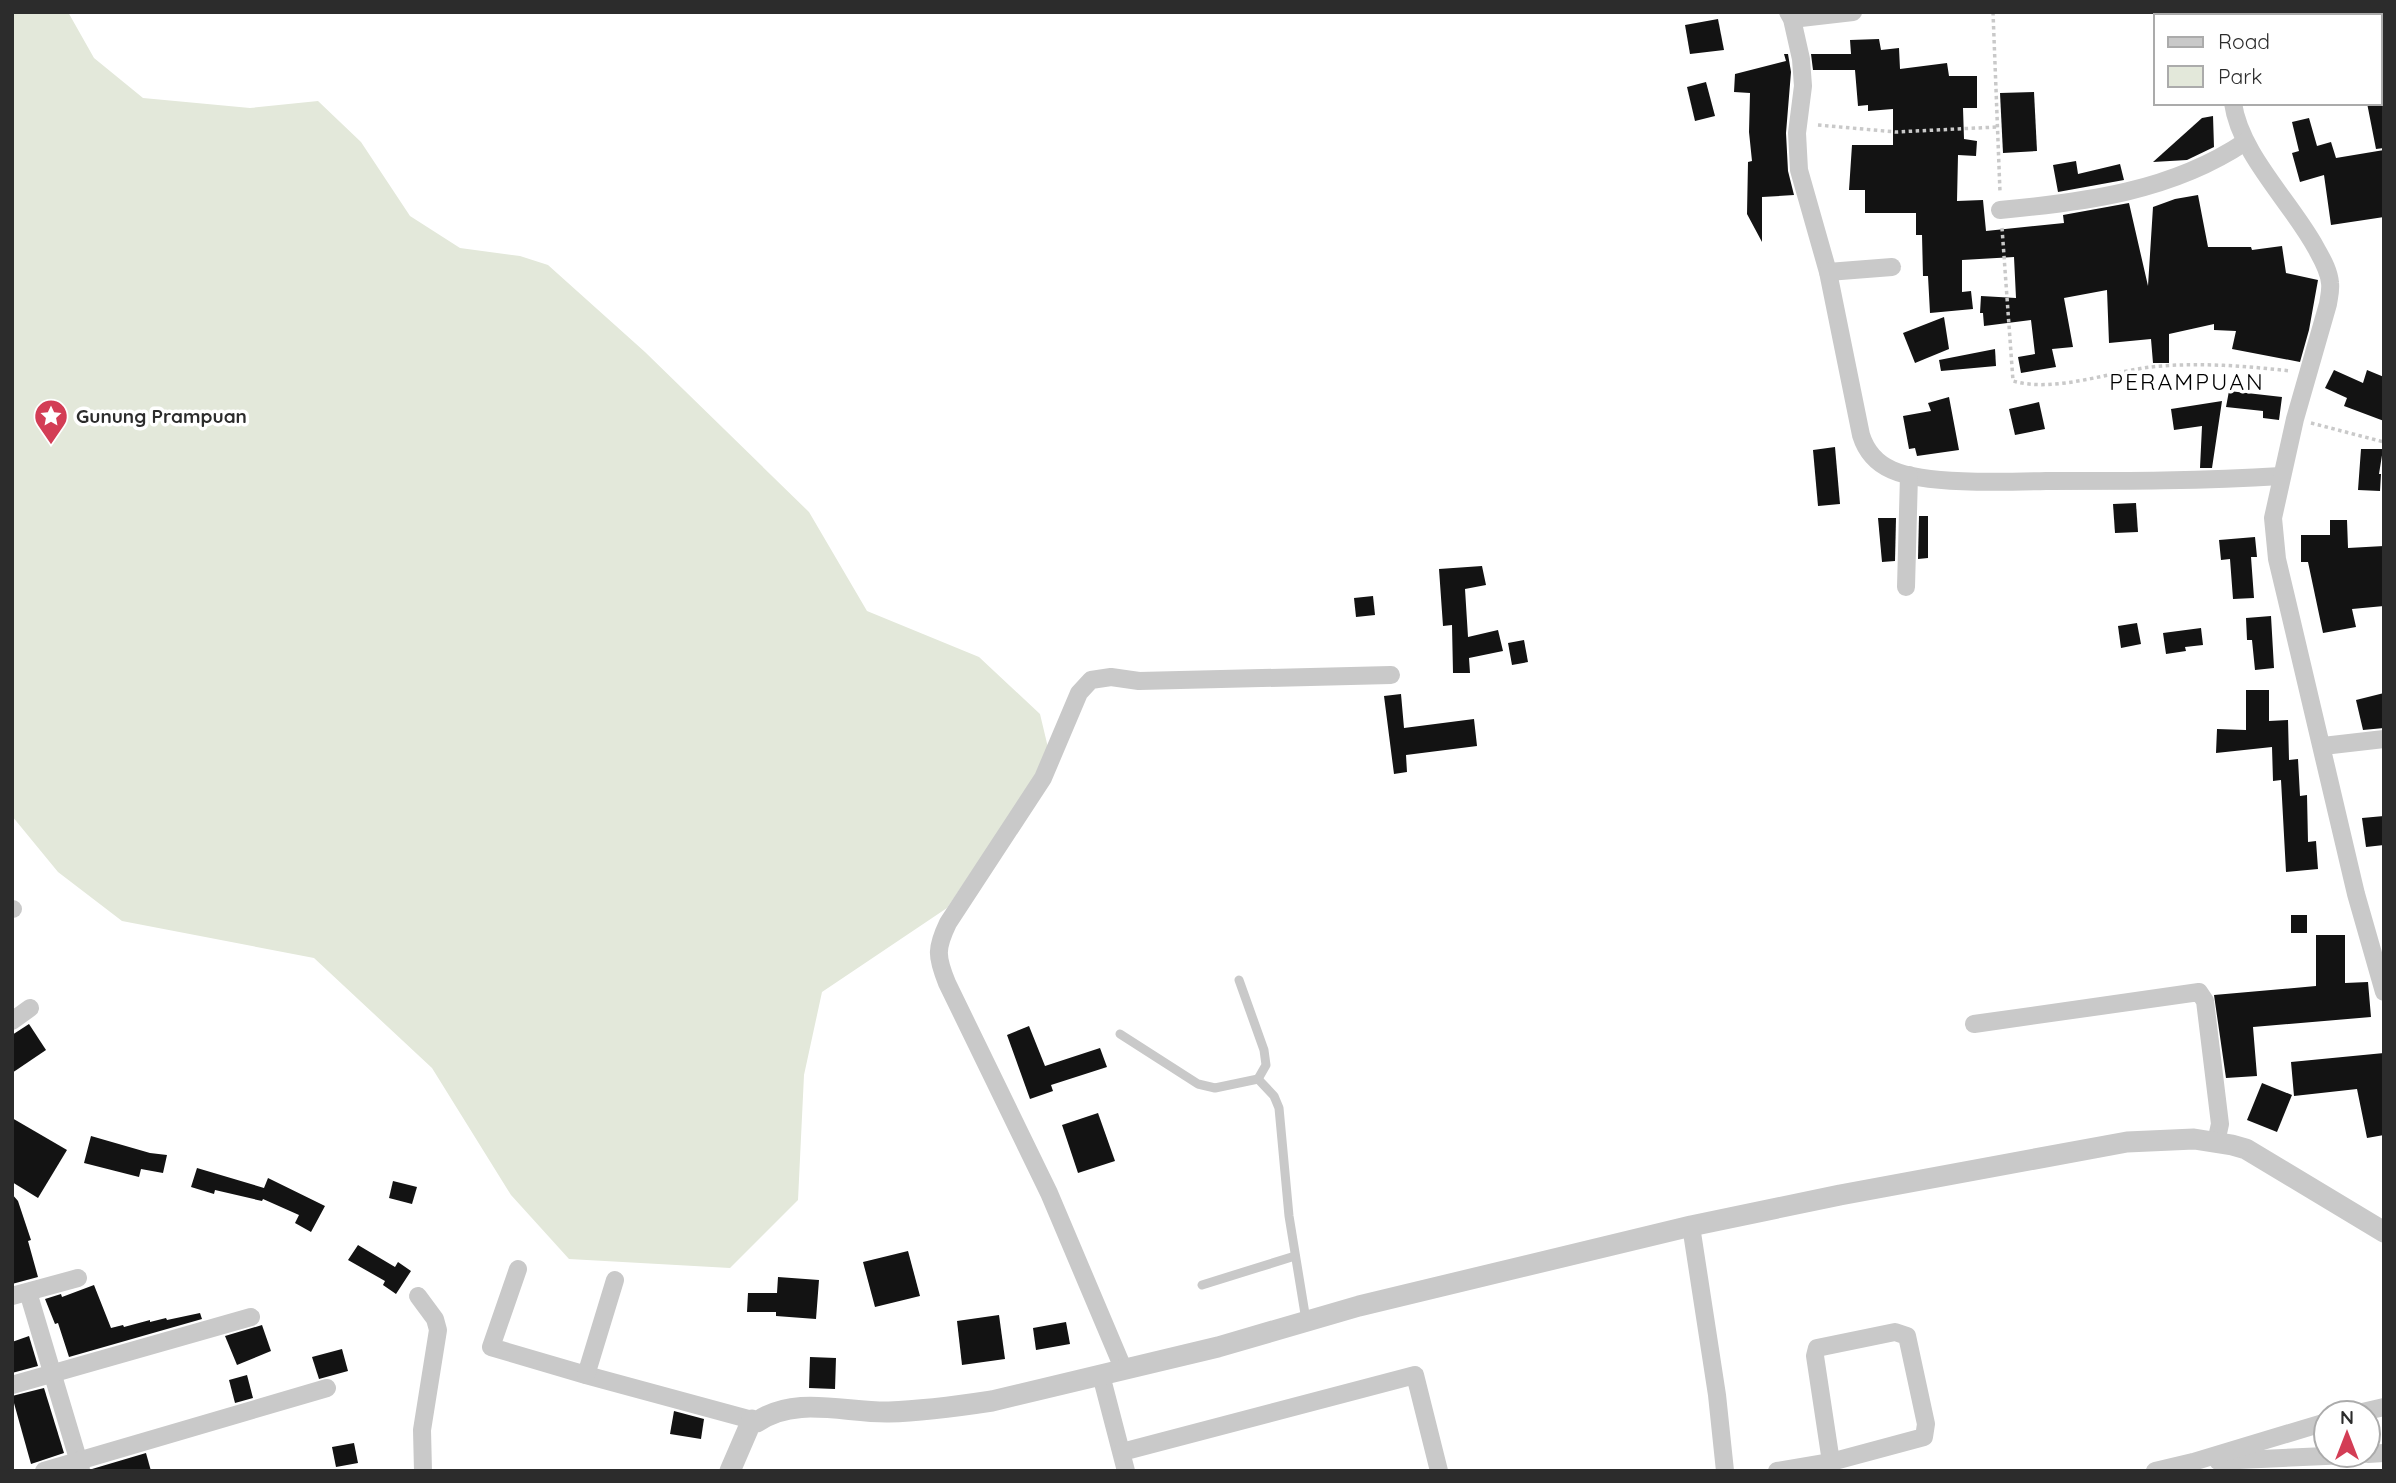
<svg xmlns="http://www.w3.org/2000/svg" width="2396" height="1483" font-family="Quicksand,sans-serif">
  <rect width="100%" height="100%" fill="#fff"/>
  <polygon fill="#e3e8da" points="12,12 68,12 94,58 143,98 250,108 318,101 361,142 410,216 460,248 520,256 548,265 645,352 809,512 867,611 979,657 1040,714 1050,756 947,908 822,992 804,1075 798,1200 730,1268 569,1259 511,1195 432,1068 314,958 122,921 58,872 12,816"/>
  <g fill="#131313">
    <polygon points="1718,19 1724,50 1690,54 1685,25"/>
    <polygon points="1879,39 1881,50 1899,48 1900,69 1947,63 1949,76 1977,76 1977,108 1963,108 1964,139 1977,141 1976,156 1958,155 1957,201 1983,200 1986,231 2064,223 2063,215 2129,203 2148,286 2153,207 2175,199 2198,195 2208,247 2251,247 2252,250 2282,246 2286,273 2318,280 2309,330 2300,362 2232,349 2236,331 2214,330 2214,324 2169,334 2169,363 2153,363 2151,339 2109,343 2107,290 2064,298 2073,347 2052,349 2056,367 2021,373 2018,357 2035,354 2031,320 1984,326 1983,313 1980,313 1981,296 2016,298 2014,257 1962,260 1962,292 1971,291 1973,309 1930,313 1928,276 1923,276 1922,235 1916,235 1916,213 1865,213 1865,190 1849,190 1852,145 1893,145 1893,109 1868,111 1868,105 1858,106 1855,70 1813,70 1811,54 1851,54 1850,40"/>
    <polygon points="1784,54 1788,54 1791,72 1786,133 1788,171 1794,195 1762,197 1762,242 1747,214 1748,162 1752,161 1749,132 1750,93 1734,92 1735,74 1786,61"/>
    <polygon points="1706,82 1715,116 1695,121 1687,87"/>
    <polygon points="2034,92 2037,151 2003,153 2000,93"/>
    <polygon points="2380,101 2384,101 2384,148 2376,149 2367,103 2380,103"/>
    <polygon points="2213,116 2214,147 2187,160 2153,162 2202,118"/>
    <polygon points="2309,118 2317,146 2331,142 2336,158 2384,150 2384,217 2331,225 2324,175 2300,182 2292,153 2299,151 2292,122"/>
    <polygon points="2076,161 2078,174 2120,164 2124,180 2058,192 2053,165"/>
    <polygon points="1944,317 1949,349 1915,363 1903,333"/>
    <polygon points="1995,349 1996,366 1941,371 1939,360"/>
    <polygon points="2334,370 2363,383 2367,370 2384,377 2384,421 2344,406 2347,398 2325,388"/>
    <polygon points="2229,391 2282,397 2279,420 2263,418 2263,411 2226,407"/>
    <polygon points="1949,397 1959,450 1917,456 1915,448 1909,449 1903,416 1931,411 1928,403"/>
    <polygon points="2222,401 2212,468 2200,468 2202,426 2174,430 2171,409"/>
    <polygon points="2039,402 2045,429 2015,435 2009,409"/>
    <polygon points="1835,447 1840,504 1818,506 1813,450"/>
    <polygon points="2361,449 2383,449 2379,474 2381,474 2380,491 2358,490"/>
    <polygon points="2136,503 2138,532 2115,533 2113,504"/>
    <polygon points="1919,516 1928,516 1928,558 1918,559"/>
    <polygon points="1878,518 1896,518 1895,561 1882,562"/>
    <polygon points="2330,520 2347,520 2348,548 2384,546 2384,606 2352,609 2356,627 2323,633 2308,562 2301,562 2301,535 2330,535"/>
    <polygon points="2255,537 2257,557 2251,557 2254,598 2233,599 2230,559 2221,560 2219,540"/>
    <polygon points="1482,566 1486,585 1465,589 1468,637 1498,630 1503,651 1469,658 1470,673 1453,673 1452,625 1443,626 1439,569"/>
    <polygon points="1373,596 1375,615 1356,617 1354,598"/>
    <polygon points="2271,616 2274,668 2255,670 2252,640 2247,640 2246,618"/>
    <polygon points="2137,623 2141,644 2121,648 2118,626"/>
    <polygon points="2201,628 2203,645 2185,647 2186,651 2166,654 2163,633"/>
    <polygon points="1524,640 1528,662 1512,665 1508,643"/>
    <polygon points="2246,690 2269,690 2269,721 2288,720 2289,760 2298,759 2300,796 2307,795 2308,842 2316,841 2318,869 2286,872 2281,780 2273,781 2272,747 2216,753 2217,729 2246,730"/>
    <polygon points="2384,693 2384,728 2363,730 2356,700"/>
    <polygon points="1401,694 1404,728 1474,719 1477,746 1406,755 1407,772 1394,774 1384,696"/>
    <polygon points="2384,816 2384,845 2366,847 2362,818"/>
    <rect x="2291" y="915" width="16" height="18"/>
    <polygon points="2316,935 2345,935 2345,983 2368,982 2371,1017 2253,1027 2257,1076 2226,1078 2214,995 2316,986"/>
    <polygon points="29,1024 46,1050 12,1073 12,1035"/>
    <polygon points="1029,1026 1045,1066 1100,1048 1107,1067 1051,1085 1053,1091 1030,1099 1007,1035"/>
    <polygon points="2384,1053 2384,1135 2367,1138 2357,1089 2294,1096 2291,1062"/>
    <polygon points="2262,1083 2292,1095 2277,1132 2247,1120"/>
    <polygon points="1098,1113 1115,1161 1078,1173 1062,1125"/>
    <polygon points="12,1118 67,1150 38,1198 12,1182"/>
    <polygon points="91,1136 150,1153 167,1155 163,1173 141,1169 139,1177 84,1163"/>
    <polygon points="197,1168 264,1188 268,1178 325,1206 311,1232 295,1223 299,1215 263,1199 262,1201 215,1190 214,1194 191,1187"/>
    <polygon points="393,1181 417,1187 412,1204 389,1198"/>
    <polygon points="12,1194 18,1201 31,1240 28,1241 38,1277 12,1284"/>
    <polygon points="358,1245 395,1267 398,1262 411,1271 396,1294 383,1285 385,1281 348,1260"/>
    <polygon points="908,1251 920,1296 875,1307 863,1262"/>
    <polygon points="778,1277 819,1280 816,1319 776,1316 776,1312 747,1312 748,1293 777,1293"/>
    <polygon points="94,1285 111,1328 123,1325 124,1327 150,1320 150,1322 166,1318 167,1320 200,1313 202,1319 69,1357 58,1323 55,1324 45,1299 61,1294 62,1297"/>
    <polygon points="999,1315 1005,1359 962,1365 957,1321"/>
    <polygon points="1066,1322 1070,1344 1036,1350 1033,1328"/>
    <polygon points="262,1325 271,1351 237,1365 225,1336"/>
    <polygon points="29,1336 38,1366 12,1373 12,1342"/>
    <polygon points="342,1349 348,1371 319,1379 312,1357"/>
    <polygon points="810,1357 836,1358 835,1389 809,1388"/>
    <polygon points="247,1375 253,1398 235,1403 229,1380"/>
    <polygon points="44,1388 64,1453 31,1464 12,1396"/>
    <polygon points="674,1411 704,1419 701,1439 670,1434"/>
    <polygon points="354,1443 358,1463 336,1467 332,1447"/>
    <polygon points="146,1453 151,1471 93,1471 92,1469"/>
  </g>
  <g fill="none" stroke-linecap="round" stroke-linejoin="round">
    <g stroke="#c9c9c9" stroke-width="3.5" stroke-dasharray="3.5 3.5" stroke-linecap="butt">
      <polyline points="1993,12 2000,192"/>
      <polyline points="1818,125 1896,132 1997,127"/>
      <path d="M2002 228 2013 381C2054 393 2109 372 2151 367 2197 362 2245 366 2291 371"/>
      <polyline points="2311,423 2384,442"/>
    </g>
    <g stroke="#c9c9c9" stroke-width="9">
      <polyline points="1239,980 1264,1050 1266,1065 1258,1079"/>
      <polyline points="1120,1034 1198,1084 1215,1088 1258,1079 1274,1096 1279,1108 1289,1216 1306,1320"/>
      <polyline points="1202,1285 1295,1256"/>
    </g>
    <g stroke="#c9c9c9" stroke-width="18">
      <path d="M1788 12 1792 19 1801 59 1803 86 1797 133 1799 170 1828 272 1861 435C1866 451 1876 463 1892 470 1926 485 2007 482 2046 481 2125 481 2203 481 2281 476"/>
      <polyline points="2232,16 2233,12"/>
      <polyline points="1792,19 1853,12"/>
      <polyline points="2380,42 2384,41"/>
      <path d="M2233 103C2240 154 2291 202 2316 248 2322 259 2329 270 2330 283 2331 290 2329 297 2328 304L2295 419 2273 518 2277 559 2287 601 2356 894 2384 992"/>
      <path d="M2000 210C2086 202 2172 191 2245 142"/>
      <polyline points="1828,272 1892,267"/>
      <polyline points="1906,587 1909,475"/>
      <polyline points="2323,746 2384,739"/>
      <polyline points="12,909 13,909"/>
      <polyline points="12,1021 30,1008"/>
      <polyline points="1974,1024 2199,992 2205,1001 2220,1124 2216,1142"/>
      <polyline points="1691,1226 1717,1395 1725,1471"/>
      <polyline points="518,1269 491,1347 586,1375 752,1420"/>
      <polyline points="28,1292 81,1469"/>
      <polyline points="12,1296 78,1278"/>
      <polyline points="418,1296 435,1319 438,1330 422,1430 423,1471"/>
      <path d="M1123 1368 1049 1193 947 983C936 956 936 948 948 923L1043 778 1079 693 1091 680 1111 677 1139 681 1391 675"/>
      <polyline points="586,1375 615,1280"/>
      <polyline points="1101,1375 1126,1471"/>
      <polyline points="12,1385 251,1317"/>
      <polyline points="2358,1413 2384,1407"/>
      <polyline points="1122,1452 1415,1375 1439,1471"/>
      <polyline points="2368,1454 2384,1453"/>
      <polyline points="2218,1461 2348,1455"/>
      <polyline points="44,1471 327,1388"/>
      <polyline points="1777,1471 1831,1462 1924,1437 1926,1424 1907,1336 1895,1332 1817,1348 1815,1356 1831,1462"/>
      <polyline points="2155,1471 2193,1462 2326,1422"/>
    </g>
    <path stroke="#c9c9c9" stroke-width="21" d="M730 1471 752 1420 757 1422C795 1395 846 1413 889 1412 924 1411 959 1406 992 1401L1218 1347 1359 1306 1691 1226 1840 1195 2127 1142 2194 1139 2232 1145 2246 1149 2384 1232"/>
  </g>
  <defs>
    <g id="sight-pin" transform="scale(1.75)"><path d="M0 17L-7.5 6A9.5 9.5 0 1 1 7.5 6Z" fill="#d33d55" stroke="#fff"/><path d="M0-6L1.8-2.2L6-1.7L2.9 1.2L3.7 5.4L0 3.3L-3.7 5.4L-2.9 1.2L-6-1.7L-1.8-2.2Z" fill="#fff"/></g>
  </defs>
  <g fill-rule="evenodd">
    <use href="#sight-pin" x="51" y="416"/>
  </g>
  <g text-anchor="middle" stroke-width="7" stroke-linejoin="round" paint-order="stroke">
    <g font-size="19" font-weight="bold" fill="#2c2c2c" stroke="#fff" text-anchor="start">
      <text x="76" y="423">Gunung Prampuan</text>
    </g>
    <g font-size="23" letter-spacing="2" fill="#000" stroke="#fff">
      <text x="2187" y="390">PERAMPUAN</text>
    </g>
  </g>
  <rect width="2396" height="1483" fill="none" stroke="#2c2c2c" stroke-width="28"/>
  <rect x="2154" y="14" width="228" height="91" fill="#ffffff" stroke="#ababab" stroke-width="2"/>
  <rect x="2168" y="37" width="35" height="10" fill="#c9c9c9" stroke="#ababab" stroke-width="2"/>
  <text x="2218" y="49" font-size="21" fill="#2c2c2c">Road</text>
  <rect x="2168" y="66" width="35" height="21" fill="#e3e8da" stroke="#ababab" stroke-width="2"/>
  <text x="2218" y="84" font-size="21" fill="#2c2c2c">Park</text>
  <g transform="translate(2347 1434)"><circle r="33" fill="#ffffff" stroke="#ababab" stroke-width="2"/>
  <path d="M0-5L12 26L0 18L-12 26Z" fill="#d33d55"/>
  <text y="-10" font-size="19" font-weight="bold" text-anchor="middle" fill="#2c2c2c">N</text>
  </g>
</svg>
